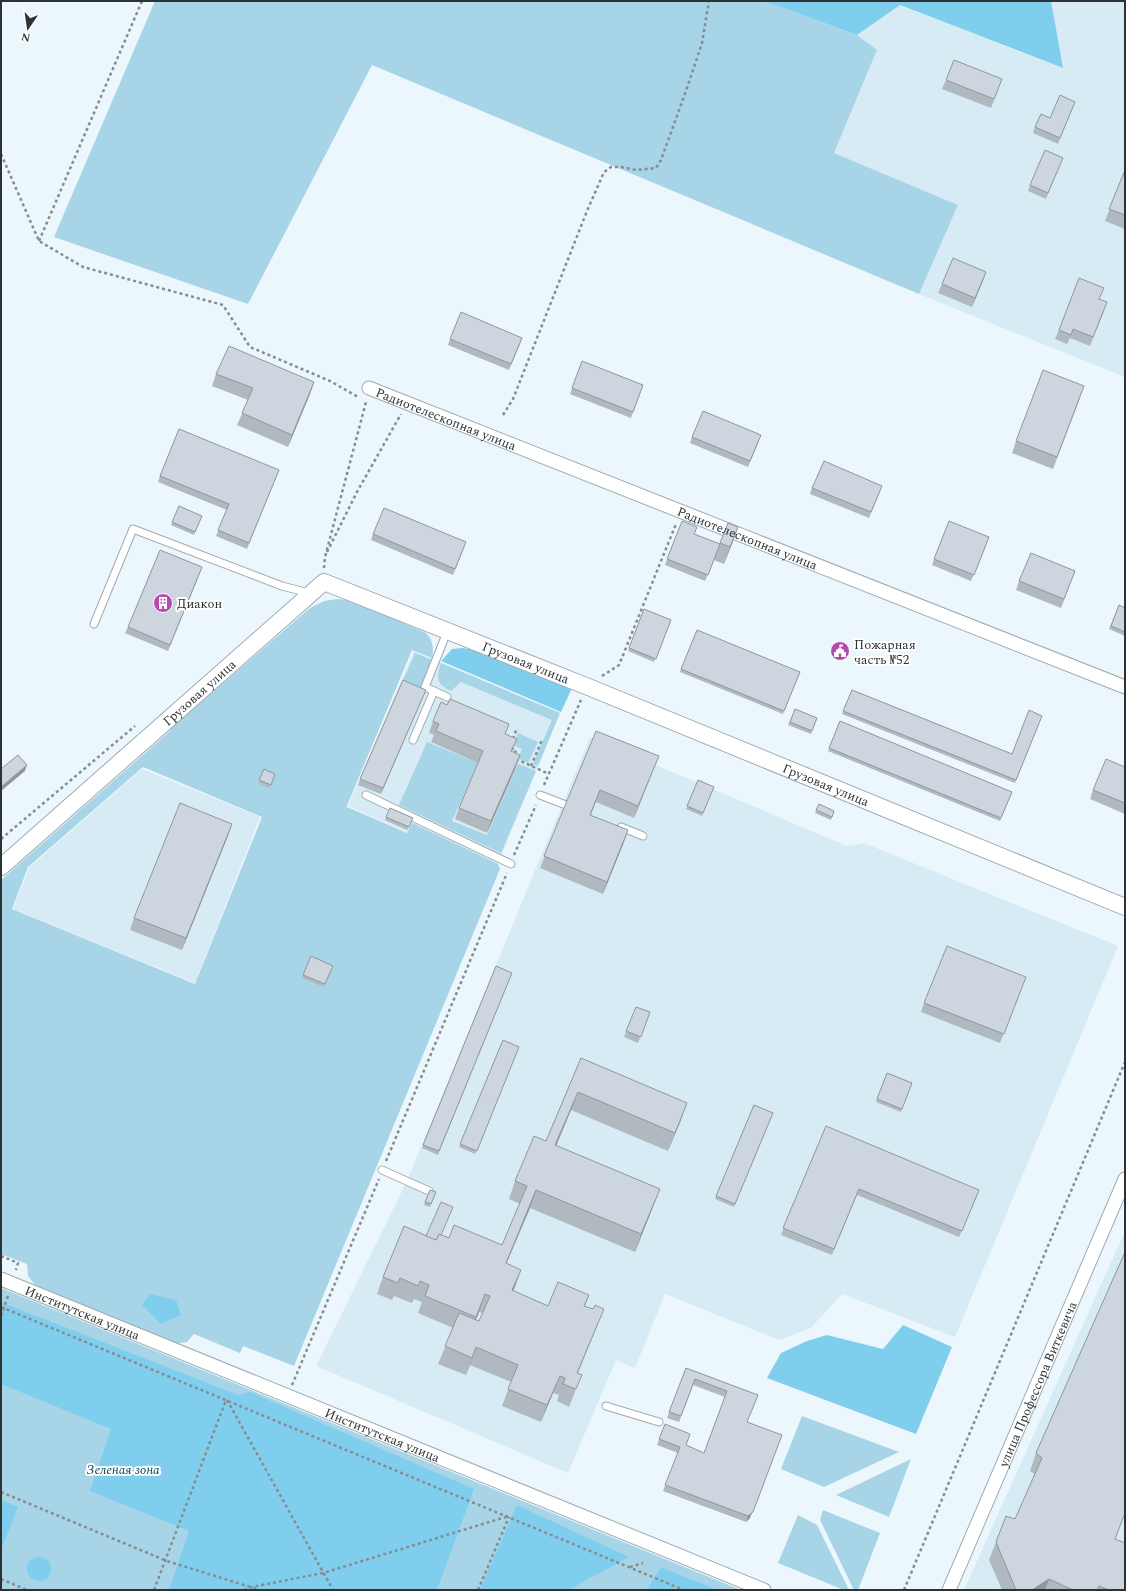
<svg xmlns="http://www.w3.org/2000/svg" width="1126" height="1591" font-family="Spectral,serif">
  <rect width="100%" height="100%" fill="#ebf7fc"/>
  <g fill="#d7ebf5">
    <polygon points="1051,1 1125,1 1125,377 919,294 958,205 834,153 877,51 857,35 899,5 1062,68"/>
    <polygon points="414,651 560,713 495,871 348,806"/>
    <polygon points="590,737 847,846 864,843 1118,946 955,1337 842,1294 811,1328 779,1340 665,1294 635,1368 616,1360 568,1473 316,1366 407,1181"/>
    <polygon points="142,769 260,817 195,983 13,909 29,868"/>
    <polygon points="1125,1231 1125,1590 964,1590"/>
  </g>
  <g fill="#a7d4e7" fill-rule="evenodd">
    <polygon points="155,1 764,1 857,35 877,50 834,153 958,205 919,294 372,65 248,304 54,237"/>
    <path d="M338 599 354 601 426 633C433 640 434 648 432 658L397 644 412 650 346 808 347 807 407 833 412 823 498 864 500 869 294 1366 243 1346 240 1353 194 1334 187 1342 173 1344 35 1285 28 1276 27 1264 1 1254V880L170 731V729L310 608 324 601ZM143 767 262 817 195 984 12 909 28 867Z"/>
    <polygon points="415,653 432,660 418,693 401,685"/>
    <path d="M441 663 560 713 538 766 533 764 552 720 461 682 451 691C436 684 436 678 441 663Z"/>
    <polygon points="518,733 538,742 528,763 518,758 522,749 513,745"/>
    <polygon points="427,742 478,763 452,821 487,835 518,764 536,771 501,853 399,805"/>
    <polygon points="1,1288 741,1590 1,1590"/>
    <polygon points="802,1416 899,1452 824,1487 781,1469"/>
    <polygon points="911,1459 889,1517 836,1495"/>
    <polygon points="823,1510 880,1533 858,1590 854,1590 820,1520"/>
    <polygon points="798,1515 817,1525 849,1590 844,1590 778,1563"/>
  </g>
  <g fill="#80ceee">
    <polygon points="764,1 1051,1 1063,68 900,5 857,35"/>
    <polygon points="462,648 476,650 572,688 561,712 441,661 452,649"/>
    <polygon points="150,1294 176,1300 181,1315 161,1324 142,1305"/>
    <polygon points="1,1302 238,1395 250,1392 474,1489 437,1590 169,1590 189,1531 90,1491 111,1429 1,1384"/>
    <polygon points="903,1325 952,1347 916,1434 767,1378 781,1353 807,1341 827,1335 883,1349"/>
    <polygon points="1,1500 18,1507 1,1550"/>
    <polygon points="517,1505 629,1557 568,1590 480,1590"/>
    <circle cx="39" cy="1569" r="12"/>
    <polygon points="661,1567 717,1590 647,1590"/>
  </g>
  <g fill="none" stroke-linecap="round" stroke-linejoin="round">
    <g stroke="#9faab0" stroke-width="9">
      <g id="service">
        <polyline points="94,624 133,529 282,586 309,593"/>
        <polyline points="447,632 425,687 447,697"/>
        <polyline points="413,740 434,691"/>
        <polyline points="366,795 511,864"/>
        <polyline points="540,795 566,805"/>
        <polyline points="621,827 643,836"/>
        <polyline points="382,1170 429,1191"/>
        <polyline points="606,1406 659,1422"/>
      </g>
    </g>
    <g stroke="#9faab0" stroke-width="15">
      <g id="minor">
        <path id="s1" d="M369 388 1125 687"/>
        <path id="s2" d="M1 1279 764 1590"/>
        <path id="s3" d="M949 1590 1125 1179"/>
      </g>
    </g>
    <g stroke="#9faab0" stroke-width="18">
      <g id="tertiary">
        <path id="s4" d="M1 867 324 582 586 686 1125 907"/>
      </g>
    </g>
    <g stroke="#858d91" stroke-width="2.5" stroke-dasharray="3 3" stroke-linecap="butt">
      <polyline points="1,154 39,241 83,267 223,305 250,347 330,381 358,397"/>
      <polyline points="39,241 142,1"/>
      <polyline points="503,415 513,399 587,211 604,172 611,167 621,167 636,170 656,168 661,160 687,88 702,43 709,1"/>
      <polyline points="327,552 357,492 401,414"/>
      <polyline points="324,568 325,557 366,402 364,401"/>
      <polyline points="602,676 619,665 676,524"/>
      <polyline points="513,739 517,728"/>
      <polyline points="511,748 516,750 514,755"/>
      <polyline points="516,759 549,774"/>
      <polyline points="531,766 542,740"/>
      <polyline points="544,785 581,700"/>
      <polyline points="1,839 135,726"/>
      <polyline points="514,855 536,805"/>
      <polyline points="386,1161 507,873"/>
      <polyline points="1,1256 18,1263 16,1270"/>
      <polyline points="1,1307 684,1590"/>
      <polyline points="1,1316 8,1296"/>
      <polyline points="292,1385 379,1179"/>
      <polyline points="227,1400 333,1590"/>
      <polyline points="1,1492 167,1561 260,1590"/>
      <polyline points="630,1567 643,1563"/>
      <polyline points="1,1579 27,1590"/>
      <polyline points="154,1590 226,1400"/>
      <polyline points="244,1590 252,1587 323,1573 509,1516"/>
      <polyline points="478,1590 509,1517"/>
      <polyline points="904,1590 1125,1062"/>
    </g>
    <use href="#service" stroke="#fff" stroke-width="7"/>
    <use href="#minor" stroke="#fff" stroke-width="13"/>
    <use href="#tertiary" stroke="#fff" stroke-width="16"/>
  </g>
  <g fill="#b0b8c0" fill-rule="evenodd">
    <polygon points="1002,79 991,108 942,89 946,80"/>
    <polygon points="1075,102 1058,144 1033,133 1035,127"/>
    <polygon points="1060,164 1046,199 1028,191 1030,185"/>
    <polygon points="1125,170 1125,229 1105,221"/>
    <polygon points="986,272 972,307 938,293 942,284"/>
    <polygon points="1099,299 1104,311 1090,346 1070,338 1067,344 1055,339 1059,330"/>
    <polygon points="450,339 520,344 509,370 448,345"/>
    <polygon points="582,361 643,385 631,418 570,394"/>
    <polygon points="216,374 314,382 310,394 288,447 237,425 248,400 212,386"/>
    <polygon points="1080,398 1053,469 1012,453 1016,441"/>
    <polygon points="692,437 759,441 748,467 690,443"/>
    <polygon points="279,470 247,549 216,536 227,510 158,482 160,476"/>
    <polygon points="812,488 880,492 869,518 810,494"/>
    <polygon points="179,506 202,516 194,535 171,525"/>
    <polygon points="728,523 738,527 732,544 724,564 714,560 715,558 705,581 665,565 667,559 694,534 720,544"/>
    <polygon points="373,534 464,548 453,575 371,540"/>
    <polygon points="987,543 971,581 932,565 934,559"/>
    <polygon points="1075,571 1061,608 1016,590 1019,581"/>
    <polygon points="200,573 168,651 125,633 128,627"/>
    <polygon points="1119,605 1125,608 1125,636 1109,629"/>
    <polygon points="644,609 671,620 654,662 628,651"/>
    <polygon points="681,669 800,672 783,714 680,672"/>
    <polygon points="426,690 381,794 358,785 360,779"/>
    <polygon points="852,690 1012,754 1042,716 1015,783 842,714"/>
    <polygon points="795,709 817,718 811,734 788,725"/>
    <polygon points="433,721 506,734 512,751 516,767 487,833 455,819 459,808 478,763 431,742 434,735 429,733"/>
    <polygon points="840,721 1012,792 1000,821 828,751"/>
    <polygon points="596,731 659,756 634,818 596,802 591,815 624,842 603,894 540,868"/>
    <polygon points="1125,767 1125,814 1090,799 1093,790"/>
    <polygon points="264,769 275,774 269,788 258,783"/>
    <polygon points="698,780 714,787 702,816 686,809"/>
    <polygon points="819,804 834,811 831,820 815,813"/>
    <polygon points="390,808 413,818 407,830 385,820"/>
    <polygon points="232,824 182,950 130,930 134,918"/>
    <polygon points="311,956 333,966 324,987 302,978"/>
    <polygon points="496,966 512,973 438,1155 422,1148"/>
    <polygon points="1026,977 1000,1043 921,1012 924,1003"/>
    <polygon points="636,1007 650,1012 638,1043 624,1037"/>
    <polygon points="503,1040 519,1047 475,1154 459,1147"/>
    <path d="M581 1058 681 1120 668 1151 571 1110 556 1146 660 1189 653 1207 635 1252 530 1208 506 1264 513 1291 548 1306 589 1295 585 1306 597 1326 578 1373 575 1392 569 1407 557 1401 559 1395 553 1393 541 1422 502 1406 511 1382 470 1365 466 1375 438 1364 453 1328 418 1313 422 1302 414 1299 412 1303 394 1296 392 1300 377 1294 383 1277 426 1236 442 1235 449 1238 502 1245 520 1204 509 1199 515 1181 546 1141ZM479 1312 483 1313 479 1321 476 1320Z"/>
    <polygon points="887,1073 912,1083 901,1112 876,1102"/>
    <polygon points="754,1105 773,1113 734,1207 715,1199"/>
    <polygon points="826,1126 977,1196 959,1237 857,1195 832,1255 781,1235"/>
    <polygon points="430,1190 436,1192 430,1207 424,1205"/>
    <polygon points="1125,1252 1115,1539 1125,1590 1002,1590 989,1560 996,1542 1015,1519 1035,1474 1030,1471 1036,1453"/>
    <polygon points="686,1368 758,1395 747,1422 750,1518 746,1522 663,1491 678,1453 657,1445 665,1424 686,1446 704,1453 725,1397 693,1385 679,1422 667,1418"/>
  </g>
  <g fill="#90969c">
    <polygon points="986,272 983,281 972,307 975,298"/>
    <polygon points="314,382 310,394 288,447 292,435"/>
    <polygon points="738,527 732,544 724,564 730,547"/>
    <polygon points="426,690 423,696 381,794 383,788"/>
    <polygon points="520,755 516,767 487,833 491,821"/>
    <polygon points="659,756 654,768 634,818 638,806"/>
    <polygon points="27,765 25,771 1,791 1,787"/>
    <polygon points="232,824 228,836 182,950 186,938"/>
    <polygon points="628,830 624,842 603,894 607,882"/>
    <polygon points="578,1092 571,1110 549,1163 555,1145"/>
    <polygon points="687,1103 681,1120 668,1151 675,1133"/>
    <polygon points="660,1189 653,1207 635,1252 641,1234"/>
    <polygon points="536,1190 530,1208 499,1281 506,1263"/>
    <polygon points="521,1270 515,1287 506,1308 512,1290"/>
    <polygon points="485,1294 479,1312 469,1335 476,1317"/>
    <polygon points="604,1309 597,1326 570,1390 577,1373"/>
    <polygon points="476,1347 470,1365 466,1375 472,1358"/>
    <polygon points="560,1376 553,1393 541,1422 547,1405"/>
    <polygon points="782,1435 750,1518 746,1522 748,1516"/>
    <polygon points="1049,1579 1045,1590 1032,1590"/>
  </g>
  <g fill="#cdd6df" stroke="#90969c">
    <polygon points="954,60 1002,79 994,99 946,80"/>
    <polygon points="1060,95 1075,102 1060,138 1035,127 1041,114 1050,118"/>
    <polygon points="1045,150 1063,158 1048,193 1030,185"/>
    <polygon points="1125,170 1125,215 1109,209"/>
    <polygon points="953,258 986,272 975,298 942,284"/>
    <polygon points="1079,278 1104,288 1099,299 1107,302 1093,337 1073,329 1071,335 1059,330"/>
    <polygon points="461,312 522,338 511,364 450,339"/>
    <polygon points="229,346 314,382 292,435 242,413 253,388 216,374"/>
    <polygon points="582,361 643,385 633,412 572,388"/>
    <polygon points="1043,370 1084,386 1057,457 1016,441"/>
    <polygon points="703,411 761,435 750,461 692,437"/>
    <polygon points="179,429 279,470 249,543 218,530 229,504 160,476"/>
    <polygon points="824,461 882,486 871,512 812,488"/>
    <polygon points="179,506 202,516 195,532 172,522"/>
    <polygon points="384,508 466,542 455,569 373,534"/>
    <polygon points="682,521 697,527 694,534 720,544 708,575 667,559"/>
    <polygon points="949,521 989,537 974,575 934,559"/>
    <polygon points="728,523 738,527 730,547 720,543"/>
    <polygon points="160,550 202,567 170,645 128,627"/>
    <polygon points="1031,553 1075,571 1064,599 1019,581"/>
    <polygon points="1119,605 1125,608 1125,632 1111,626"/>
    <polygon points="644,609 671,620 656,659 629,648"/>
    <polygon points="697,630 800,672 784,711 681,669"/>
    <polygon points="403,680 426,690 383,788 360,779"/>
    <polygon points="852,690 1012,754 1029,710 1042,716 1016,780 843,711"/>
    <polygon points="450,699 509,724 505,734 517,739 511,751 520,755 491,821 459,808 483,751 436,731 439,724 433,721 441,702 447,705"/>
    <polygon points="795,709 817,718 812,731 790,722"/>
    <polygon points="840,721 1012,792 1001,818 829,748"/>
    <polygon points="596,731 659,756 638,806 600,790 590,815 628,830 607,882 544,856"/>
    <polygon points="18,755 27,765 1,787 1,769"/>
    <polygon points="1106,759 1125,767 1125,803 1093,790"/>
    <polygon points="264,769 275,774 271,785 259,780"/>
    <polygon points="698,780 714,787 703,813 687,806"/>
    <polygon points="180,803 232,824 186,938 134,918"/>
    <polygon points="819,804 834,811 832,817 816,810"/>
    <polygon points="390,808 413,818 409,827 386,817"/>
    <polygon points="947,946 1026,977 1004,1034 924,1003"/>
    <polygon points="311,956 333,966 325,984 303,975"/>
    <polygon points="496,966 512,973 439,1151 423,1145"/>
    <polygon points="636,1007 650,1012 641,1037 626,1031"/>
    <polygon points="503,1040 519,1047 477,1151 460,1144"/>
    <polygon points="581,1058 687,1103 675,1133 578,1092 555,1145 660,1189 641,1234 536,1190 506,1263 521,1270 512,1290 548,1306 558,1282 589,1295 584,1306 593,1309 595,1305 604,1309 577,1373 582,1375 576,1389 563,1384 565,1378 560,1376 547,1405 508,1389 518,1365 476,1347 472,1358 445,1346 459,1313 479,1321 490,1296 485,1294 476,1317 425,1296 429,1285 420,1281 418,1286 400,1278 398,1283 383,1277 404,1226 436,1240 439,1234 449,1238 454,1225 502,1245 527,1186 515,1181 534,1136 546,1141"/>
    <polygon points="887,1073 912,1083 902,1109 877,1099"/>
    <polygon points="754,1105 773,1113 735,1204 716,1196"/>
    <polygon points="826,1126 979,1190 962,1231 859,1189 834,1249 783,1228"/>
    <polygon points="430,1190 436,1192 431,1204 425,1202"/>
    <polygon points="441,1202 453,1207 441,1235 439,1234 436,1240 426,1236"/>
    <polygon points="1125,1252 1125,1513 1115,1539 1125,1543 1125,1590 1109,1590 1099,1586 1097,1590 1073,1590 1049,1579 1032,1590 1016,1590 996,1542 1006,1516 1015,1519 1042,1458 1036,1453"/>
    <polygon points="686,1368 758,1395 747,1422 782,1435 753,1512 748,1516 665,1485 680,1447 659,1439 665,1424 690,1434 686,1445 704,1453 727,1391 695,1379 681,1416 669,1412"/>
  </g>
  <defs>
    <g id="building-disc" transform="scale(1)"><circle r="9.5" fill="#b44aab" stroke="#fff"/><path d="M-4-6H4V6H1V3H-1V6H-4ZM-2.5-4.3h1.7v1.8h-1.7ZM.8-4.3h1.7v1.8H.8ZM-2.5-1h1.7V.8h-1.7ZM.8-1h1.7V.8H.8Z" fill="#fff"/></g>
    <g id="civic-disc" transform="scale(1)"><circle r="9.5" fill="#b44aab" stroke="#fff"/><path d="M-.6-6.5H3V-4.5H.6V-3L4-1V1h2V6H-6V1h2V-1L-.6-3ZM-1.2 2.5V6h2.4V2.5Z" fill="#fff"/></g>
  </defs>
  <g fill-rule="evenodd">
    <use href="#building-disc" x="163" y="603"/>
    <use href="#civic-disc" x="840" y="651"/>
  </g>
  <g text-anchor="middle" stroke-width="4" stroke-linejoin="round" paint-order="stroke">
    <g font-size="13" fill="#2d3234" stroke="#fff">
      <text dy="5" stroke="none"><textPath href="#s1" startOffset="83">Радиотелескопная улица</textPath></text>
      <text dy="5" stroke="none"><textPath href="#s1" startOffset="407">Радиотелескопная улица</textPath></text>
      <text dy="5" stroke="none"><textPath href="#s4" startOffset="648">Грузовая улица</textPath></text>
      <text dy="5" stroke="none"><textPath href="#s4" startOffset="264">Грузовая улица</textPath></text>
      <text dy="5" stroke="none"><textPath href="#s4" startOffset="972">Грузовая улица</textPath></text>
      <text dy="5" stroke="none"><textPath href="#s2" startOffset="88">Институтская улица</textPath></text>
      <text dy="5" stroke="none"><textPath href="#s3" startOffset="224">улица Профессора Виткевича</textPath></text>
      <text dy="5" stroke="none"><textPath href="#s2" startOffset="412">Институтская улица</textPath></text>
    </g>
    <g font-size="13" fill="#2d3234" stroke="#fff" text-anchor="start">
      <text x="177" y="608">Диакон</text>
      <text x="854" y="649">Пожарная<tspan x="854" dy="15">часть №52</tspan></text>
    </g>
    <g font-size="13" font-style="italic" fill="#00475c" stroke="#fff">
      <text x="123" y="1474">Зеленая зона</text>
    </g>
  </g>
  <rect width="1126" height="1591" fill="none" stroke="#2d3234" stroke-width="4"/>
  <g transform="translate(28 28) rotate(193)" stroke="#ffffff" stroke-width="3" paint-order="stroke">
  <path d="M0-3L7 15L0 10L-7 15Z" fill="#2d3234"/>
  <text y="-6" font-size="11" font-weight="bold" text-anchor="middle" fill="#2d3234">N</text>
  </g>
</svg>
